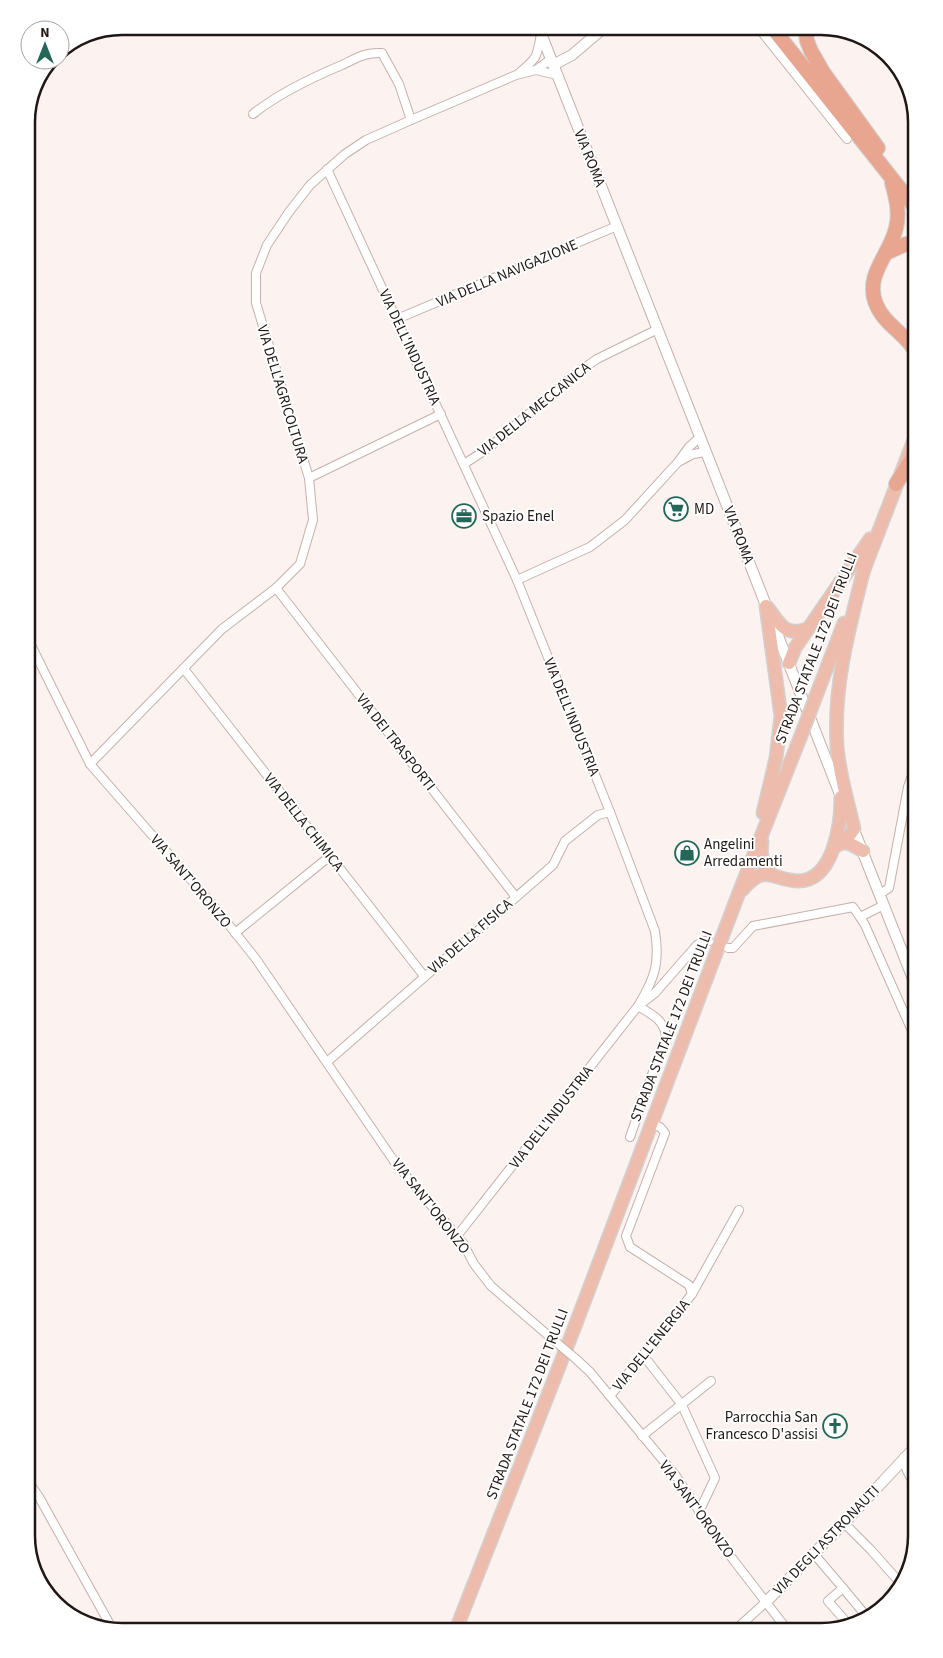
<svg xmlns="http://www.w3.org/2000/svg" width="943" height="1658" font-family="'Source Sans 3',sans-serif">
  <rect width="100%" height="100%" fill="#fcf3f0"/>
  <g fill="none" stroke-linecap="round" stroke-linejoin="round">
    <g stroke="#c6b0a9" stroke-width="10">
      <g id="minor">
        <polyline points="757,26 847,139"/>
        <polyline points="536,70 557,75"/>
        <path d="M518 74C537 58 537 58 541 34"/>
        <path d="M253 114C279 93 311 78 342 65 357 58 365 52 382 53L399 84 411 120"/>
        <path d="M327 169 517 580 610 812 655 931C660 963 655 978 638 1006L457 1236"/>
        <polyline points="397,319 617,226"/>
        <polyline points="680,461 693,454 706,452"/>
        <polyline points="464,464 490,447 574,375 597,359 658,329"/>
        <polyline points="309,478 441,414"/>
        <polyline points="517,580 590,547 625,520 678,462 689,447 700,437"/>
        <polyline points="276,588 515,896"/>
        <polyline points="26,635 90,764 213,905 256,959 396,1164 463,1243 474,1264 491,1286 550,1337"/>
        <polyline points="184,669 424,976"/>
        <polyline points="90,764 222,629 276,588 300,564 313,520 309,478 256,303 256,273 267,245 289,212 310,185 345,154 366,140 411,120 516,75 536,70 551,59"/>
        <polyline points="880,894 889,888 908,787 917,761"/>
        <polyline points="860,917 865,925 917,1042"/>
        <polyline points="235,933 330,856"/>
        <polyline points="728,948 733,948 753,926 853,907 860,917 884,905"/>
        <polyline points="642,1003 655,993 697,945 704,941 709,941"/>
        <polyline points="327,1062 553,865 565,841 598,815 610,812"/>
        <polyline points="651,1124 660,1127 665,1133 626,1236 630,1247 689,1285 692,1294"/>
        <path d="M630 1137 666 1035C663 1019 651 1014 638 1006"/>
        <polyline points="643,1355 682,1405 715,1478 699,1512"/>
        <polyline points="576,1359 590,1372 676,1476 718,1540 789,1632"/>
        <polyline points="610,1396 692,1294 739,1210"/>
        <polyline points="642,1436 711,1381"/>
        <path d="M904 1457C905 1470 909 1476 917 1486"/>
        <polyline points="904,1457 911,1461 917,1468"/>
        <polyline points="26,1478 39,1497 113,1630"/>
        <polyline points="844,1523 871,1550 902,1585"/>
        <polyline points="814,1554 843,1588"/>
        <polyline points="860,1623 902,1586"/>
        <polyline points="849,1625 828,1601 843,1588 867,1617"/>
        <polyline points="733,1632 766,1602"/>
      </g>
    </g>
    <g stroke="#c6b0a9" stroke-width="12">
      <g id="tertiary">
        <polyline points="538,26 706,452 843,802"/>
        <polyline points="553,65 572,55 606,26"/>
        <polyline points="852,825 917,989"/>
        <polyline points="766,1602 844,1523 917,1445"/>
      </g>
    </g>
    <g stroke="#d2d1d0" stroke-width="15">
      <g id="primary">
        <polyline points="863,572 917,432"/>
        <path d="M768 608C780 624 785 637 807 629"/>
        <polyline points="789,663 795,648 870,539"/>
        <polyline points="816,696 844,623"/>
        <polyline points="763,813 776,758 781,716 766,606"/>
        <path d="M762 842C760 856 762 864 771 874"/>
        <path d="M841 843 849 836 854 829C848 802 839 774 837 746 833 684 850 625 865 565"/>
        <path d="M836 846C846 839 854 846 863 851"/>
        <path d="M742 890C766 862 771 880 797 881 834 882 841 823 841 797"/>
        <polyline points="455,1632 575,1326 738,895 802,733"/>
      </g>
    </g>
    <g stroke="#d2d1d0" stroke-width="16">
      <g id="trunk">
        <polyline points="771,26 917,210"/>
        <polyline points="805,26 807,41 811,51 823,72 878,148"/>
        <path d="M892 183C896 197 900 213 896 228 890 255 864 275 876 304 884 325 907 334 917 354"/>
        <polyline points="886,253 906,244 917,244"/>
        <polyline points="896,484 917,451"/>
      </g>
    </g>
    <use href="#minor" stroke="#fff" stroke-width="8"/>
    <use href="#tertiary" stroke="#fff" stroke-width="10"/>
    <use href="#primary" stroke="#eebcac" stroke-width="12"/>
    <use href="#trunk" stroke="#e8a690" stroke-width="14"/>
    <g stroke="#c6b0a9" stroke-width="10" stroke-linecap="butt">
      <polyline id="minor-bridge" points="550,1337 576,1359"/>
    </g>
    <g stroke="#d2d1d0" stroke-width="15" stroke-linecap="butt">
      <polyline id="primary-bridge" points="802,733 816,696"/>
    </g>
    <use href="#minor-bridge" stroke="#fff" stroke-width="8"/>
    <use href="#primary-bridge" stroke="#eebcac" stroke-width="12"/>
  </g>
  <defs>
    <g id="supermarket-ring" transform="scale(1.25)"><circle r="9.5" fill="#fff" stroke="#246758" stroke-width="1.5"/><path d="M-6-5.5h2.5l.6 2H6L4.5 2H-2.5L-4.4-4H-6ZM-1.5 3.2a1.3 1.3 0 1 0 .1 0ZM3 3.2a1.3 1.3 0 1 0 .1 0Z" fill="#246758"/></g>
    <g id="office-ring" transform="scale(1.25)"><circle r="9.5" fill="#fff" stroke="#246758" stroke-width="1.5"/><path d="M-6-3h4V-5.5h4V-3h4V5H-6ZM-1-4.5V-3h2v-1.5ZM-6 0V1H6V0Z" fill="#246758"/></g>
    <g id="shop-ring" transform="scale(1.25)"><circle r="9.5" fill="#fff" stroke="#246758" stroke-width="1.5"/><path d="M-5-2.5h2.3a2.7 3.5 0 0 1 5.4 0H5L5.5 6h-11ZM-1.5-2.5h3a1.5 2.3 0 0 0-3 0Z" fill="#246758"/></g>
    <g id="church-ring" transform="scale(1.25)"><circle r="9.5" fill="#fff" stroke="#246758" stroke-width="1.5"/><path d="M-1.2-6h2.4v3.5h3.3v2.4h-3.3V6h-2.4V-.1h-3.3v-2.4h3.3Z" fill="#246758"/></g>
  </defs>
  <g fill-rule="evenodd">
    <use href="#supermarket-ring" x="676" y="509"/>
    <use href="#office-ring" x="464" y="516"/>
    <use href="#shop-ring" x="687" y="853"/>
    <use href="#church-ring" x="835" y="1426"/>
  </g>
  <g text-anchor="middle" stroke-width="4" stroke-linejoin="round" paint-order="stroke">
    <g font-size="15" fill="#1f1714" stroke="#fff">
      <text transform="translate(590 158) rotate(68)" y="5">VIA ROMA</text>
      <text transform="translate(507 273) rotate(-23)" y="5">VIA DELLA NAVIGAZIONE</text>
      <text transform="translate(410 347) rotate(65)" y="5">VIA DELL'INDUSTRIA</text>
      <text transform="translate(283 394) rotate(73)" y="5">VIA DELL'AGRICOLTURA</text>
      <text transform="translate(534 409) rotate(-39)" y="5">VIA DELLA MECCANICA</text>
      <text transform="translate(739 535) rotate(69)" y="5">VIA ROMA</text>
      <text transform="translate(816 648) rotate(-69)" y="5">STRADA STATALE 172 DEI TRULLI</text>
      <text transform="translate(572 717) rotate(68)" y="5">VIA DELL'INDUSTRIA</text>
      <text transform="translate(396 742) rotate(52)" y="5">VIA DEI TRASPORTI</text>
      <text transform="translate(304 822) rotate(52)" y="5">VIA DELLA CHIMICA</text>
      <text transform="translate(191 881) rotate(50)" y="5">VIA SANT'ORONZO</text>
      <text transform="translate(470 936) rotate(-41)" y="5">VIA DELLA FISICA</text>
      <text transform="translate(671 1026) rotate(-69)" y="5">STRADA STATALE 172 DEI TRULLI</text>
      <text transform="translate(551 1117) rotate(-52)" y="5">VIA DELL'INDUSTRIA</text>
      <text transform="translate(431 1206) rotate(52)" y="5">VIA SANT'ORONZO</text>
      <text transform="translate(651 1345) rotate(-51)" y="5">VIA DELL'ENERGIA</text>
      <text transform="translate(527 1404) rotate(-69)" y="5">STRADA STATALE 172 DEI TRULLI</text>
      <text transform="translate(697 1509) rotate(54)" y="5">VIA SANT'ORONZO</text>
      <text transform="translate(826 1540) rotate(-46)" y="5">VIA DEGLI ASTRONAUTI</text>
    </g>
    <g font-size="15" fill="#1f1714" stroke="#fff" text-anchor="start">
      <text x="694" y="514">MD</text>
      <text x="482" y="521">Spazio Enel</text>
      <text x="704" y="849">Angelini<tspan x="704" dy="17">Arredamenti</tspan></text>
      <text x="818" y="1422" text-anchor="end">Parrocchia San<tspan x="818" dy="17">Francesco D'assisi</tspan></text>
    </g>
  </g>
  <path d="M0 0H943V1658H0ZM122 35H821A87 87 0 0 1 908 122V1536A87 87 0 0 1 821 1623H122A87 87 0 0 1 35 1536V122A87 87 0 0 1 122 35Z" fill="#fff" fill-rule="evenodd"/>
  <path fill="none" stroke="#1f1714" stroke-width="2.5" d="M122 35H821A87 87 0 0 1 908 122V1536A87 87 0 0 1 821 1623H122A87 87 0 0 1 35 1536V122A87 87 0 0 1 122 35Z"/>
  <g transform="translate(45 45)"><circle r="24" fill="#ffffff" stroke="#a5a2a1"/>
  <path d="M0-4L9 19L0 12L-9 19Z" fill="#246758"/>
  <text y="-8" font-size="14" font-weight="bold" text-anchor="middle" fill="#1f1714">N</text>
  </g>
</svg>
